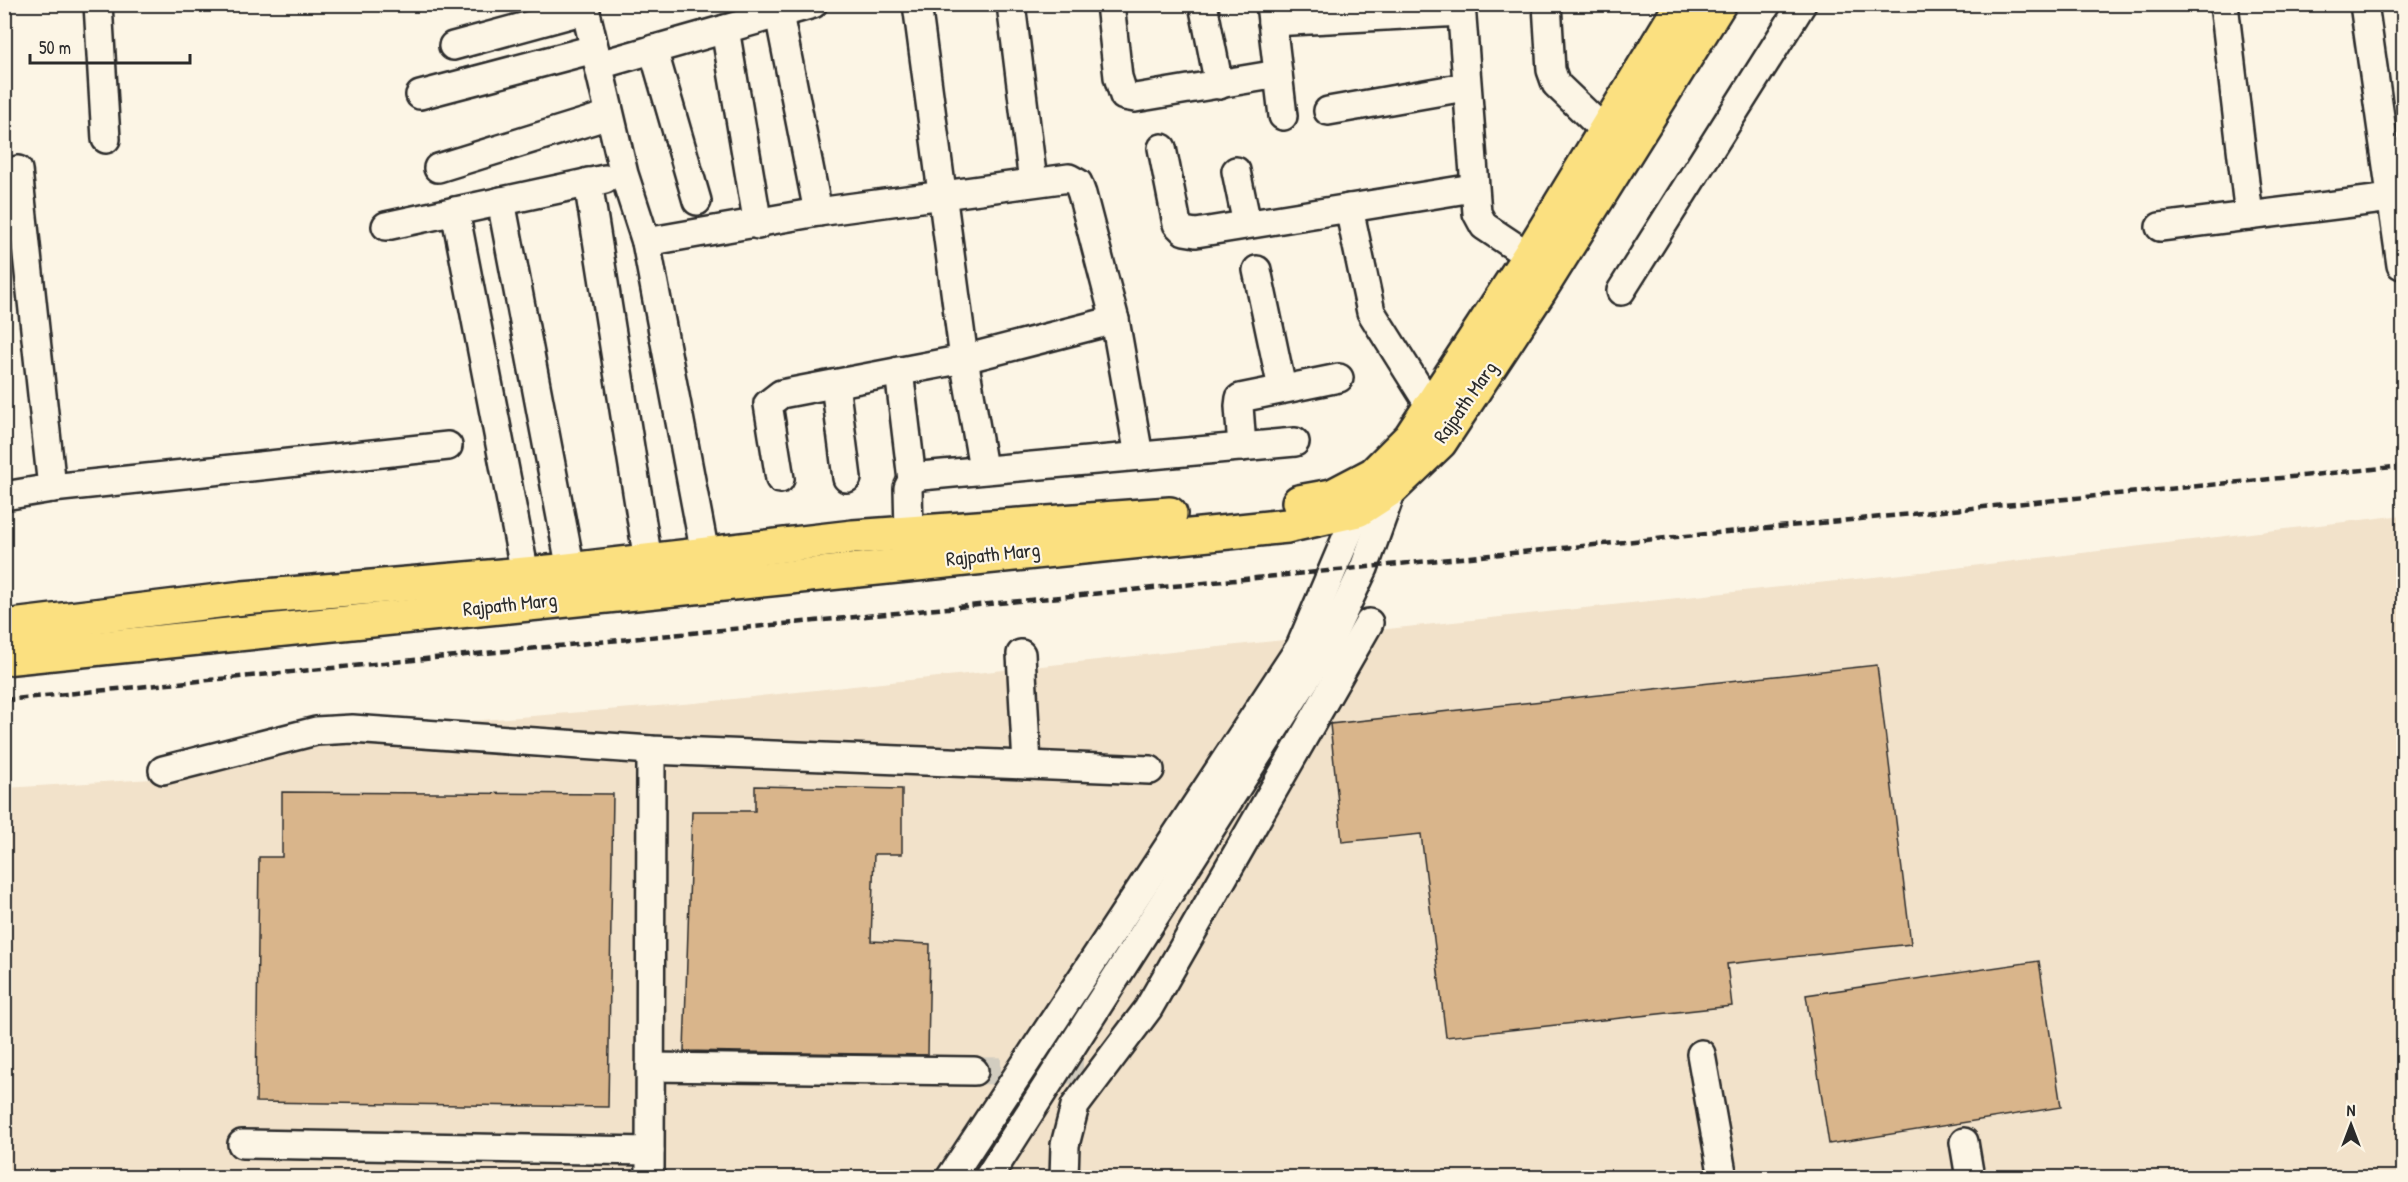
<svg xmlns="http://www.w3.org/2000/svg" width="2408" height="1182" font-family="'Patrick Hand',sans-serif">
  <rect width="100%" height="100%" fill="#fcf5e5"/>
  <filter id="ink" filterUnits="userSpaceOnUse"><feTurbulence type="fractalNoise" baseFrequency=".0167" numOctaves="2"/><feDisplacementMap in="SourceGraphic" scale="12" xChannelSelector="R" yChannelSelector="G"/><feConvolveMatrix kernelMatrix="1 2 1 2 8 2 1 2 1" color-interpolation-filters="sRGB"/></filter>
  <g filter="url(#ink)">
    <polygon fill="#f2e2ca" points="2403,515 2403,1177 5,1178 5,788 201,776 210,742 695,703 1930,571"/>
    <g fill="#d9b58b" stroke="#2b2b2b" stroke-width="1.5">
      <polygon points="1877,665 1911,944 1727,964 1732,1006 1446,1037 1421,834 1342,842 1330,724"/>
      <polygon points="755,786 902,789 902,854 874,854 871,941 930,944 928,1055 684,1051 692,811 755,811"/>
      <polygon points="282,792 613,794 608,1107 256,1102 259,857 282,857"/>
      <polygon points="2039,961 2061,1107 1829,1144 1806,995"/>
    </g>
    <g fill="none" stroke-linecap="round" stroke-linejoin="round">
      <polyline stroke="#d2cdc0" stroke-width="27" stroke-dasharray="27 14" stroke-linecap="butt" points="974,1071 1090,1070"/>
      <g stroke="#2b2b2b" stroke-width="32">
        <g id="minor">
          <polyline points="98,4 106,139"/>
          <polyline points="584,4 624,174 646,242 705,554"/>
          <polyline points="917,4 964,359 983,468"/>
          <polyline points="1011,4 1033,182"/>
          <polyline points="1110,4 1118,77 1124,96 1135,98 1278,74"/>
          <polyline points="1203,4 1219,85"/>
          <polyline points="1270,4 1283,116"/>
          <polyline points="1461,4 1477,213 1484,226 1529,256"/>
          <polyline points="1547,4 1551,70 1556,84 1605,131"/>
          <polyline points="2224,4 2249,216"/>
          <polyline points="2364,4 2401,265"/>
          <polyline points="779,14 818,212"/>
          <polyline points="1272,22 1461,12"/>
          <polyline points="725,29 758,225"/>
          <polyline points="453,46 585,10"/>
          <polyline points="653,49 697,201"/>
          <polyline points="599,65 813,4"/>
          <polyline points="420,95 594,49"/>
          <polyline points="1328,111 1465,87"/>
          <polyline points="1162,148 1177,224 1184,231 1196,233 1473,188"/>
          <polyline points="438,168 609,115"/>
          <polyline points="18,170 52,488"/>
          <polyline points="1236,171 1247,224"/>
          <polyline points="588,182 648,561"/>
          <polyline points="501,201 571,570"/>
          <polyline points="1349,208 1371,312 1430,406"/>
          <polyline points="455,211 525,574"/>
          <polyline points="386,226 605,179"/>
          <polyline points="2160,227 2391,198"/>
          <polyline points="646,242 818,212 1069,178 1078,183 1082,194 1115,320 1139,456"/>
          <polyline points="1257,270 1282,388"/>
          <polyline points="1621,291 1802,4"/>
          <polyline points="899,371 912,480"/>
          <polyline points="835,384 847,478"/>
          <polyline points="1242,447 1239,406 1240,398 1339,378"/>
          <polyline points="780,479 768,404 781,394 964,359 1115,320"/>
          <polyline points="4,496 52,488 448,446"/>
          <polyline points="909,533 908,488 912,480 921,476 1295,442"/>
          <polyline points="1021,654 1027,765"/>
          <polyline points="163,770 316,731 352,729 651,750 1150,770"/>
          <polyline points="1701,1054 1723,1178"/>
          <polyline points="650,1067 974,1071"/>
          <polyline points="1964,1142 1970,1178"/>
          <polyline points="242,1144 650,1151"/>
          <polyline points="650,1178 651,750"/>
          <polyline points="950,1178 1300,647 1364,496"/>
          <polyline points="988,1178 1327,646 1364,568 1396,479"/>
          <polyline points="1064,1178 1065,1145 1075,1106 1148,1009 1369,623"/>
        </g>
      </g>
      <g stroke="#2b2b2b" stroke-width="38">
        <g id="major">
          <polyline points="1299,502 1332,496 1374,474 1410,438 1529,256 1682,4"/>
          <polyline points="4,627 243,598 560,571 853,537 1170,514"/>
          <polyline points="4,658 1287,526 1358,510 1392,488 1440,442 1540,290 1719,4"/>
        </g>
      </g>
      <use href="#minor" stroke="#fcf5e5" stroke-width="27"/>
      <use href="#major" stroke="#fbe080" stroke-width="33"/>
      <polyline stroke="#2b2b2b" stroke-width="4.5" stroke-dasharray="9 4.5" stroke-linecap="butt" points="4,700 2404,466"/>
    </g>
  </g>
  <g text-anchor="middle" stroke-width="4.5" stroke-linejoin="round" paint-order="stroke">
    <g font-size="20" fill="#2b2b2b" stroke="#fcf5e5">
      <text transform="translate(1465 402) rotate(-55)" y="7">Rajpath Marg</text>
      <text transform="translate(993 554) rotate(-6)" y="7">Rajpath Marg</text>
      <text transform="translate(510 604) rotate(-6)" y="7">Rajpath Marg</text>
    </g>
  </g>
  <rect width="2408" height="1182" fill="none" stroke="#fcf5e5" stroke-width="24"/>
  <rect x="12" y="12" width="2384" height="1158" fill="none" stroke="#2b2b2b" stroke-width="2" filter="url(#ink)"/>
  <g transform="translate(2351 1125)" stroke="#fcf5e5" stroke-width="4.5" paint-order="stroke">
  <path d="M0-4.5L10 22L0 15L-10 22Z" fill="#2b2b2b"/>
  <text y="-9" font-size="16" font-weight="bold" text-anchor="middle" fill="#2b2b2b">N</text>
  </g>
  <path d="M30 54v9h160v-9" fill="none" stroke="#2b2b2b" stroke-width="3"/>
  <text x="39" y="54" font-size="18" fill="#2b2b2b" stroke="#fcf5e5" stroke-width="4.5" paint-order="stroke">50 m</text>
</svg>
